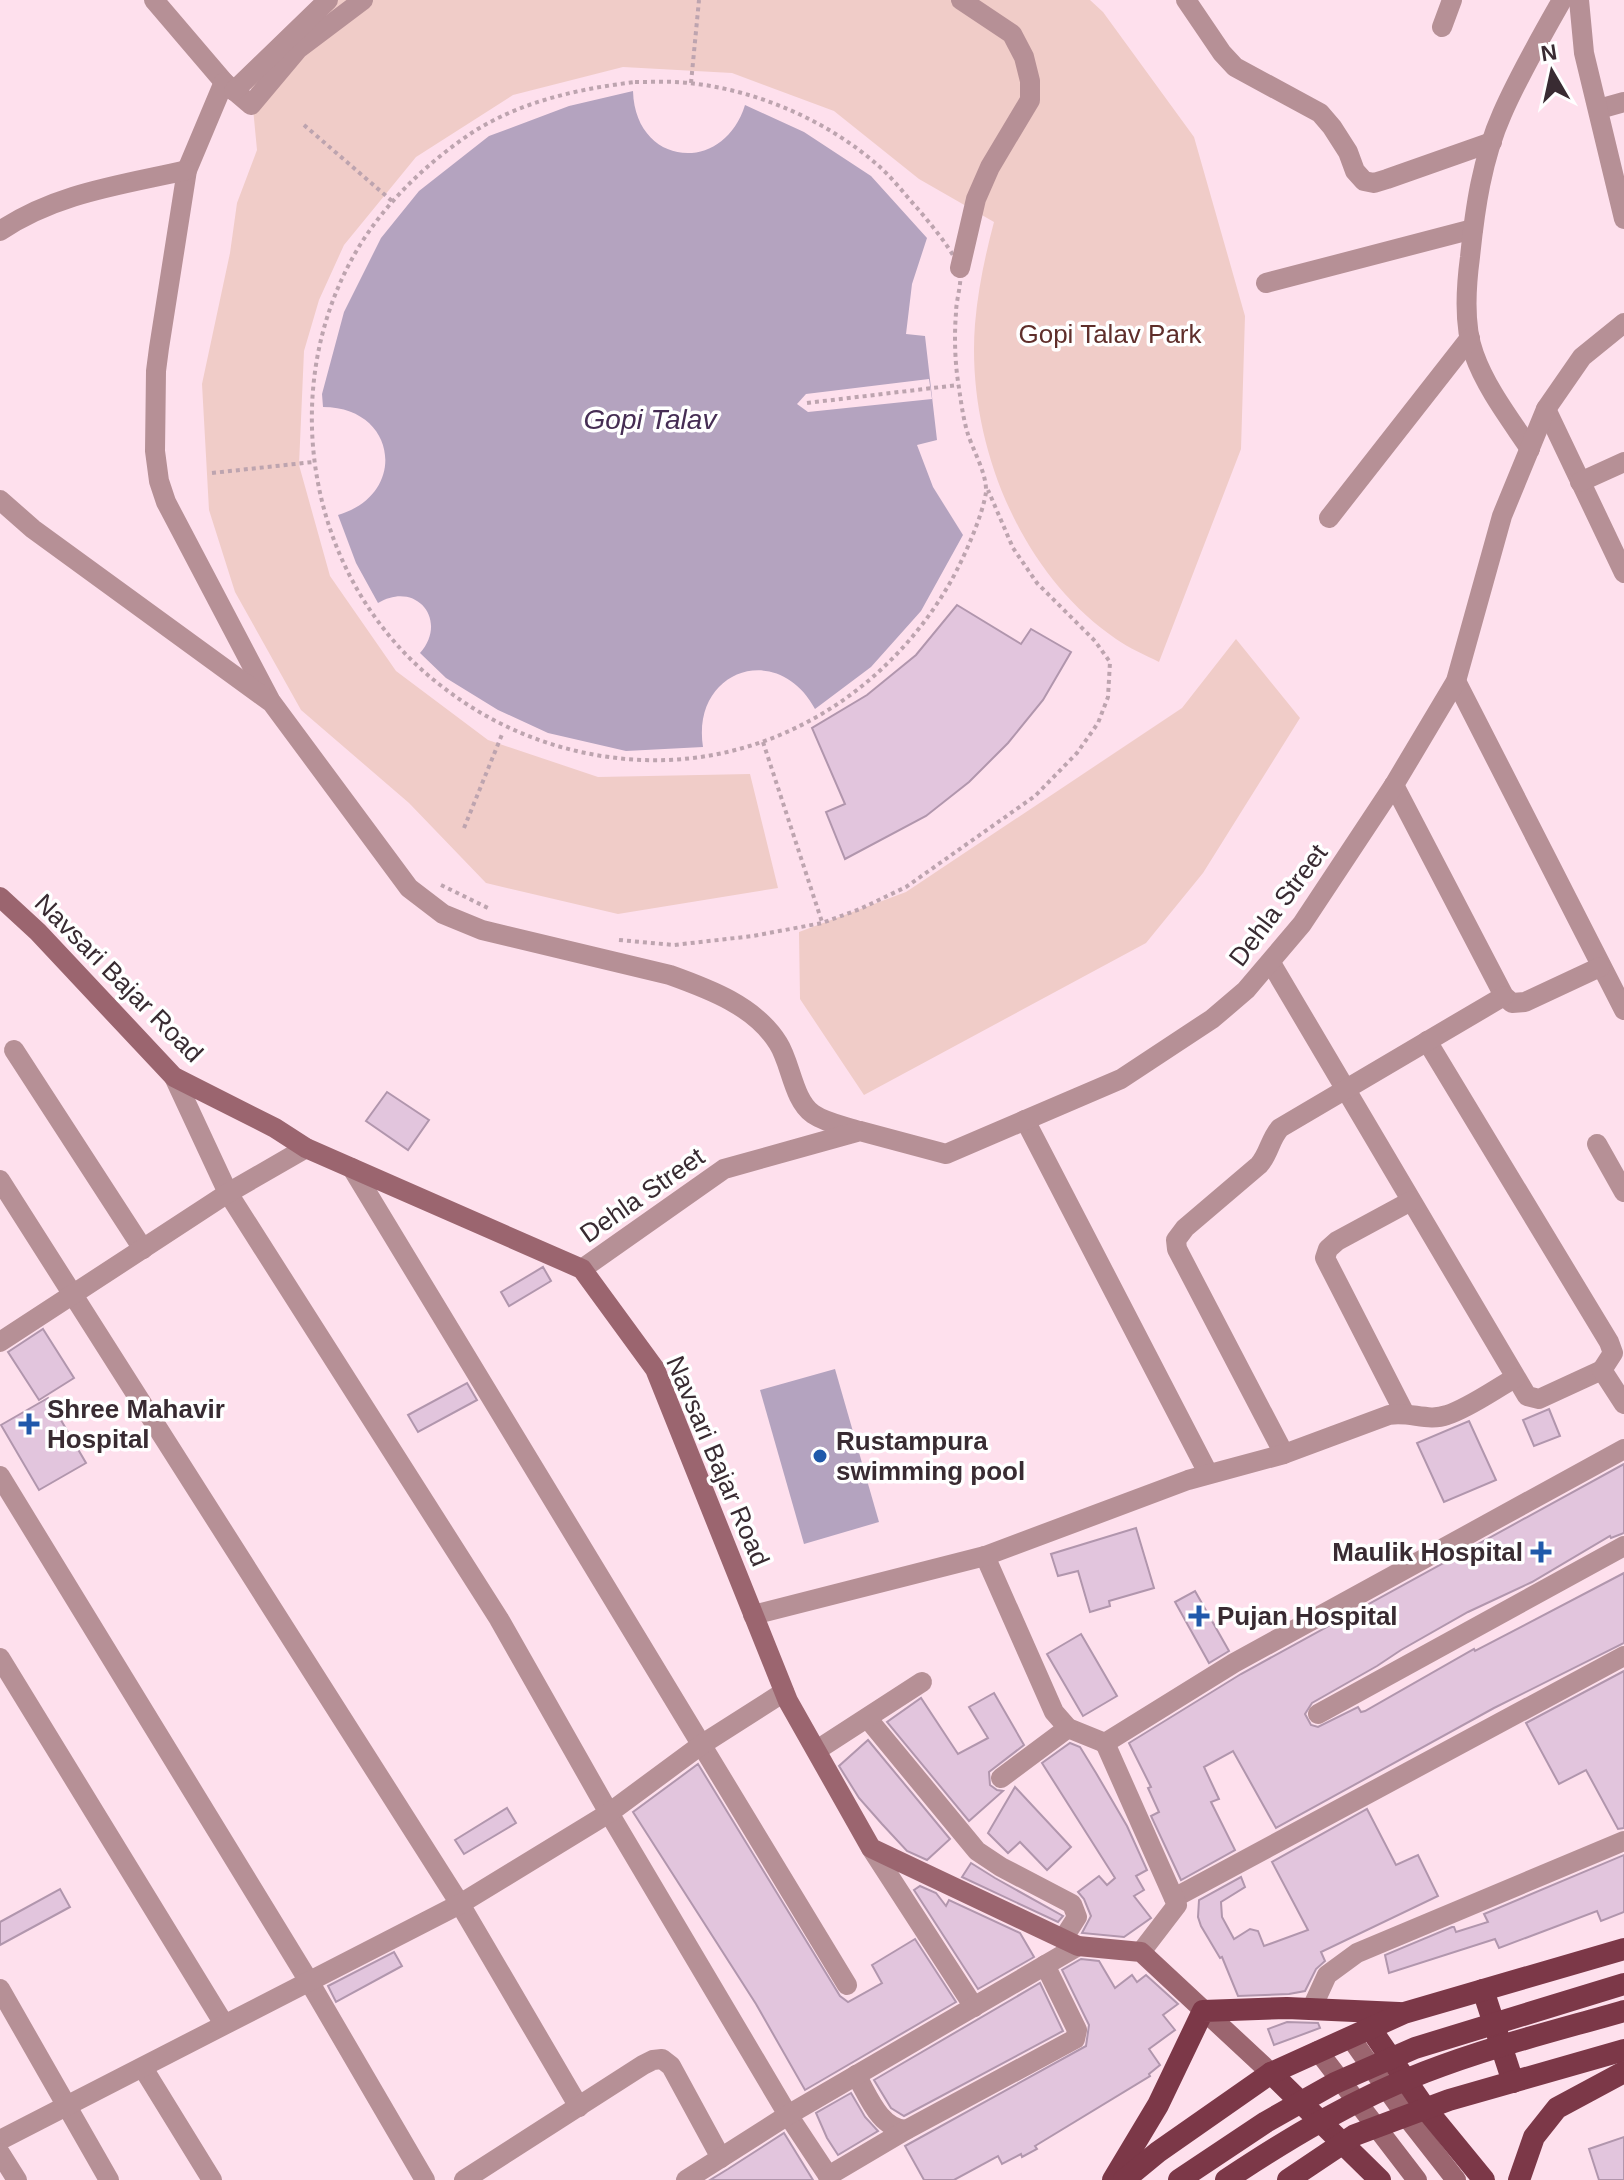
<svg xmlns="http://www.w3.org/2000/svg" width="1624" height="2180" font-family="Helvetica,sans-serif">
  <rect width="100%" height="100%" fill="#fee0ed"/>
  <g fill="#f0ccc8">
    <path d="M328 0H1090L1103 12 1194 137 1245 316 1241 449 1159 662C1145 655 1129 648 1116 639 1018 572 966 439 975 324 978 289 985 256 994 222L919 179 834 111 732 73 623 67 513 95 416 157 344 245 319 300 304 351 299 465 330 576 396 671 488 740 598 777 750 774 778 888 618 914 486 883 409 803 301 710 235 592 209 510 202 384 230 253 237 203 257 150 250 77Z"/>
    <polygon points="1236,639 1300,718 1203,873 1146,943 864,1095 800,999 799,932 906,892 1182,708"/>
  </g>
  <g fill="#b4a3bf">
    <path d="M633 91C635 166 723 176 745 105L804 132 871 176 927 238 912 284 906 334 925 336 937 440 917 445 933 487 963 535 921 611 871 667 815 709C778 640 691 670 703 747L626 751 548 733 498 710 446 678 420 653C449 620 416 580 378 603L356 563 338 515C409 494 397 407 323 407L322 394 344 312 381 238 419 191 489 136 569 106Z"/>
    <polygon points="835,1369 879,1522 804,1544 760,1390"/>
  </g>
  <polygon fill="#fee0ed" points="929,379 932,399 808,412 797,404 806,394"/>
  <g fill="#e2c5dd" stroke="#b196ad" stroke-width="2">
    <polygon points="957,605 1021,644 1031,629 1071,652 1043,700 1008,743 969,782 926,816 845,859 826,812 845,804 812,728 867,695 916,655"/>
    <polygon points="387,1092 429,1120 408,1150 366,1121"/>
    <polygon points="543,1267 551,1281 509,1306 501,1292"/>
    <polygon points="43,1329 74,1378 39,1400 8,1352"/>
    <polygon points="467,1383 477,1400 418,1432 408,1415"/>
    <polygon points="48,1398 86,1463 39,1490 1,1425"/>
    <polygon points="1549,1409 1560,1436 1534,1446 1523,1420"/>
    <polygon points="1469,1421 1496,1480 1444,1502 1417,1443"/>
    <polygon points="1624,1464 1624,1533 1611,1538 1610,1536 1532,1582 1468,1612 1401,1650 1377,1666 1312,1703 1305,1714 1311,1725 1318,1727 1358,1707 1361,1712 1365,1711 1474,1649 1475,1651 1624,1573 1624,1643 1494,1708 1276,1828 1233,1751 1204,1767 1219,1799 1211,1802 1235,1850 1181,1880 1151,1816 1159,1812 1148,1788 1151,1787 1129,1743 1241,1674"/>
    <polygon points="1136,1528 1154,1588 1109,1601 1110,1606 1090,1612 1078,1571 1058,1576 1051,1554"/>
    <polygon points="1195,1591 1229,1651 1209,1663 1175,1602"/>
    <polygon points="1081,1634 1117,1696 1083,1716 1047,1654"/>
    <polygon points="1624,1671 1624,1828 1618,1829 1586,1770 1559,1784 1526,1723"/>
    <polygon points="994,1693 1024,1745 989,1772 990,1785 997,1790 1003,1791 969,1821 887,1722 921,1698 958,1754 988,1738 969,1707"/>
    <polygon points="868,1740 950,1839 927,1860 907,1851 882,1824 859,1798 839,1766"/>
    <polygon points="1070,1743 1080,1747 1096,1773 1127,1826 1147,1870 1136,1876 1144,1890 1134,1896 1151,1918 1124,1937 1082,1933 1091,1916 1084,1899 1078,1892 1099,1876 1107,1885 1115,1878 1042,1763"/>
    <polygon points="698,1764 840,1996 848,2002 882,1983 872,1965 915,1939 956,2002 805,2090 756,2004 633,1812"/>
    <polygon points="1015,1787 1071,1847 1047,1870 1020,1842 1008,1853 988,1833"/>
    <polygon points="507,1808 516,1823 464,1854 455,1840"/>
    <polygon points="1367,1809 1396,1865 1418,1855 1438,1896 1321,1952 1325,1961 1316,1969 1305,1991 1289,1994 1238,1996 1222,1957 1220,1958 1201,1926 1198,1917 1199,1900 1241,1877 1245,1887 1221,1902 1222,1917 1234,1939 1250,1929 1258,1931 1264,1946 1308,1930 1272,1862"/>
    <polygon points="1624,1855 1624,1912 1601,1921 1597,1911 1499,1948 1495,1939 1389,1973 1385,1955 1452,1927 1454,1927 1456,1932 1488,1922 1484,1914"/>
    <polygon points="971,1863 995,1878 1063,1916 1058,1922 962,1877"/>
    <polygon points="920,1886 936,1893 946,1906 949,1900 1020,1933 1034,1957 978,1989 914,1890"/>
    <polygon points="60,1889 70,1907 0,1945 0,1922"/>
    <polygon points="394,1952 402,1966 336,2002 328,1986"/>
    <polygon points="1081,1959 1099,1961 1115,1988 1132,1975 1137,1982 1146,1975 1178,2004 1163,2015 1175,2030 1149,2049 1160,2065 1149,2074 1150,2076 1035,2146 1037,2149 1022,2157 1021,2154 1002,2164 998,2156 954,2180 924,2180 905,2146 1086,2046 1089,2025 1062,1970"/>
    <polygon points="1040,1983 1063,2031 904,2116 891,2108 874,2080"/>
    <polygon points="1287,2022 1318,2023 1320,2028 1274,2045 1268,2029"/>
    <polygon points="851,2093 865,2117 878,2131 838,2155 827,2138 816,2113"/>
    <polygon points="784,2133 813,2180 710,2180 728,2169"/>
    <polygon points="1624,2137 1624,2180 1599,2180 1589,2149"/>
  </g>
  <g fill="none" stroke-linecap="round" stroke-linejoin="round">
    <g stroke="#bda4af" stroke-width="4" stroke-dasharray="4 4" stroke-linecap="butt">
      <path d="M635 82C653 82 671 81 689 83 758 90 831 122 882 169 895 181 906 196 918 209 929 222 957 255 960 271 962 284 956 300 956 313 954 337 955 365 959 388 961 402 963 417 967 431 972 449 987 473 986 492 983 515 963 560 951 581 888 692 772 765 642 760 570 757 501 732 444 688 309 587 271 390 360 245 388 200 428 162 473 132 522 101 578 89 635 82Z"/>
      <polyline points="691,83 699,0"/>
      <polyline points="304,125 392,201"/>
      <polyline points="807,403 958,385"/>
      <polyline points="212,473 313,462"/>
      <polyline points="763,742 822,922"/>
      <polyline points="464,828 503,732"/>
      <polyline points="441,885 490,909"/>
      <polyline points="619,940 674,945 753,936 822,923 860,909 906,887 1035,796 1077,753 1098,723 1108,697 1110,662 1095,641 1037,583 1013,548 988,490"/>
    </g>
    <g stroke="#b69096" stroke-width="20">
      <polyline points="154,0 224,82 251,105 298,49 363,0"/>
      <polyline points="1186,0 1222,53 1235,67 1320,113 1332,127 1348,152 1355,171 1364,181 1374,183 1387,179 1492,142"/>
      <polyline points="1442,27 1452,0"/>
      <polyline points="224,82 187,170 159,348 156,371 155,451 159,481 166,502 270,700"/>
      <polyline points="234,91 328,0"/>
      <polyline points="1599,109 1624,102"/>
      <path d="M0 231C56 193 121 185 187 170"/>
      <polyline points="960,268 976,199 990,167 1030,100 1030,81 1024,57 1012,34 961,0"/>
      <polyline points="1266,283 1473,229"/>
      <polyline points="1546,409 1624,573"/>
      <path d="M1530 449C1510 419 1486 388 1474 354 1463 325 1466 287 1470 257 1475 208 1482 159 1502 114 1519 75 1541 37 1562 0"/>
      <polyline points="1580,482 1624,462"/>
      <path d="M0 500 33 529 272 703 409 888 443 914 482 930 670 975C709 989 755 1006 778 1043 791 1063 793 1100 813 1114 826 1123 844 1126 859 1131"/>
      <polyline points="1329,518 1470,338"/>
      <polyline points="1456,681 1624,1010"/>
      <polyline points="1394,785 1504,996 1512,1003 1525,1002 1600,967"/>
      <polyline points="1271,963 1527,1396 1539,1399 1602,1370"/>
      <polyline points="1427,1041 1609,1342 1613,1353 1602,1370 1624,1404"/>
      <polyline points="14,1050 143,1249"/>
      <polyline points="174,1077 228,1193 499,1619 609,1813 788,2115 831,2180"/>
      <polyline points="1025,1120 1208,1473"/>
      <polyline points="1597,1144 1624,1192"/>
      <polyline points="352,1168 847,1985"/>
      <polyline points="0,1180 460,1904 579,2107"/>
      <polyline points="582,1269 724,1169 860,1131 946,1154 1121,1079 1212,1019 1246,990 1302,924 1394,785 1456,681 1502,516 1546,409 1582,357 1624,323"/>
      <polyline points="0,1342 228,1193 306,1148"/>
      <polyline points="1404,1412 1325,1258 1328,1249 1337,1241 1411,1201"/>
      <path d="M1284 1454 1177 1249 1176 1240 1185 1228 1259 1165C1269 1154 1270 1139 1280 1128L1504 996"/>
      <polyline points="0,1476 310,1983 425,2180"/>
      <polyline points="985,1556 1054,1712 1068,1728 1105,1743"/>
      <path d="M753 1615 985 1556 1188 1480 1284 1454 1389 1415C1409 1411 1428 1422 1447 1415 1469 1408 1495 1389 1515 1378"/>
      <polyline points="0,1658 224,2024"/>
      <polyline points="1318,1714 1624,1546"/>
      <polyline points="868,1719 977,1851 1001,1867 1072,1904 1077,1917 1063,1939"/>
      <polyline points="817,1750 922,1682"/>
      <polyline points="1001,1778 1068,1728"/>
      <polyline points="871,1848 974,2007"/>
      <polyline points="1174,1898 1624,1656"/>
      <polyline points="1141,1952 1177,1905 1105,1743 1234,1663 1624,1449"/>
      <polyline points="0,1989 109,2180"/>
      <polyline points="1311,2010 1327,1975 1357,1953 1624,1841"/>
      <polyline points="143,2068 212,2180"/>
      <path d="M856 2075C868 2095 879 2128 906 2130"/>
      <polyline points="0,2140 460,1904 609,1813 701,1745 784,1692"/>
      <polyline points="0,2153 17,2180"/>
      <polyline points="828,2176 906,2130 1075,2039 1077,2030 1045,1965"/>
      <polyline points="464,2180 643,2065 653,2060 662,2059 671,2066 721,2158"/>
      <polyline points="686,2180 788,2115 1078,1946"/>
    </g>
    <polyline stroke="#b69096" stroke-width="20" points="1579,0 1584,53 1624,219"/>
    <g stroke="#9b656f" stroke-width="20">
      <polyline points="0,897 38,932 174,1077 275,1128 306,1148 582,1269 655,1369 788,1701 871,1848 1078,1946 1141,1952 1271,2073"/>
      <polyline points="1350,2037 1406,2116 1456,2180"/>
      <polyline points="1318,2051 1417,2180"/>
    </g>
    <g stroke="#7c3848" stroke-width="22">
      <polyline points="1483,1990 1513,2082"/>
      <polyline points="1370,2028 1425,2108 1484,2180"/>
      <polyline points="1271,2073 1380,2180"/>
      <polyline points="1113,2180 1158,2105 1203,2011 1287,2008 1399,2013"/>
      <polyline points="1124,2180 1158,2152 1271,2073 1404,2013 1624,1949"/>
      <polyline points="1288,2180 1355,2135 1449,2100 1624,2050"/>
      <polyline points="1519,2180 1534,2137 1557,2108 1624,2072"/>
    </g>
    <g stroke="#7c3848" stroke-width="22">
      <polyline points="1179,2180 1266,2122 1335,2083 1415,2048 1624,1984"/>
      <path d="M1226 2180C1289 2138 1354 2099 1425 2072 1489 2047 1558 2030 1624 2011"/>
    </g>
  </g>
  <g fill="#2059ab" stroke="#fff" stroke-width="3">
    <path d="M25 1412h8v8h8v8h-8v8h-8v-8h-8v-8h8z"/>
    <circle cx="820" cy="1456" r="8"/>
    <path d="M1537 1540h8v8h8v8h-8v8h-8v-8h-8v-8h8z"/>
    <path d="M1195 1604h8v8h8v8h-8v8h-8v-8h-8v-8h8z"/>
  </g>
  <g text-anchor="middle" stroke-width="7" stroke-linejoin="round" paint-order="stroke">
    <g font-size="26" fill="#5f2e2a" stroke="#fff">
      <text x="1110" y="343">Gopi Talav Park</text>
    </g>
    <g font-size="26" fill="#392b32" stroke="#fff">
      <text transform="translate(1278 905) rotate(-53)" y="9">Dehla Street</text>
      <text transform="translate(119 978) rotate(45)" y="9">Navsari Bajar Road</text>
      <text transform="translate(642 1195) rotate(-35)" y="9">Dehla Street</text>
      <text transform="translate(718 1461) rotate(67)" y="9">Navsari Bajar Road</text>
    </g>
    <g font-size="26" font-weight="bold" fill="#392b32" stroke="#fff" text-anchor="start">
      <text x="47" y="1418">Shree Mahavir<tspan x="47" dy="30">Hospital</tspan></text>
      <text x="836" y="1450">Rustampura<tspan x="836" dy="30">swimming pool</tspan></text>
      <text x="1523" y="1561" text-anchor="end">Maulik Hospital</text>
      <text x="1217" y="1625">Pujan Hospital</text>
    </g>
    <g font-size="28" font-style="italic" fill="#462d54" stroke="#fff">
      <text x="650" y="429">Gopi Talav</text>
    </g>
  </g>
  <g transform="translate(1552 72) rotate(351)" stroke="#ffffff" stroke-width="6" paint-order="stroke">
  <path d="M0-6L14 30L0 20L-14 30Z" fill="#392b32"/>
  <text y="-12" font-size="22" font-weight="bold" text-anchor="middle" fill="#392b32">N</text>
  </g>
</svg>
